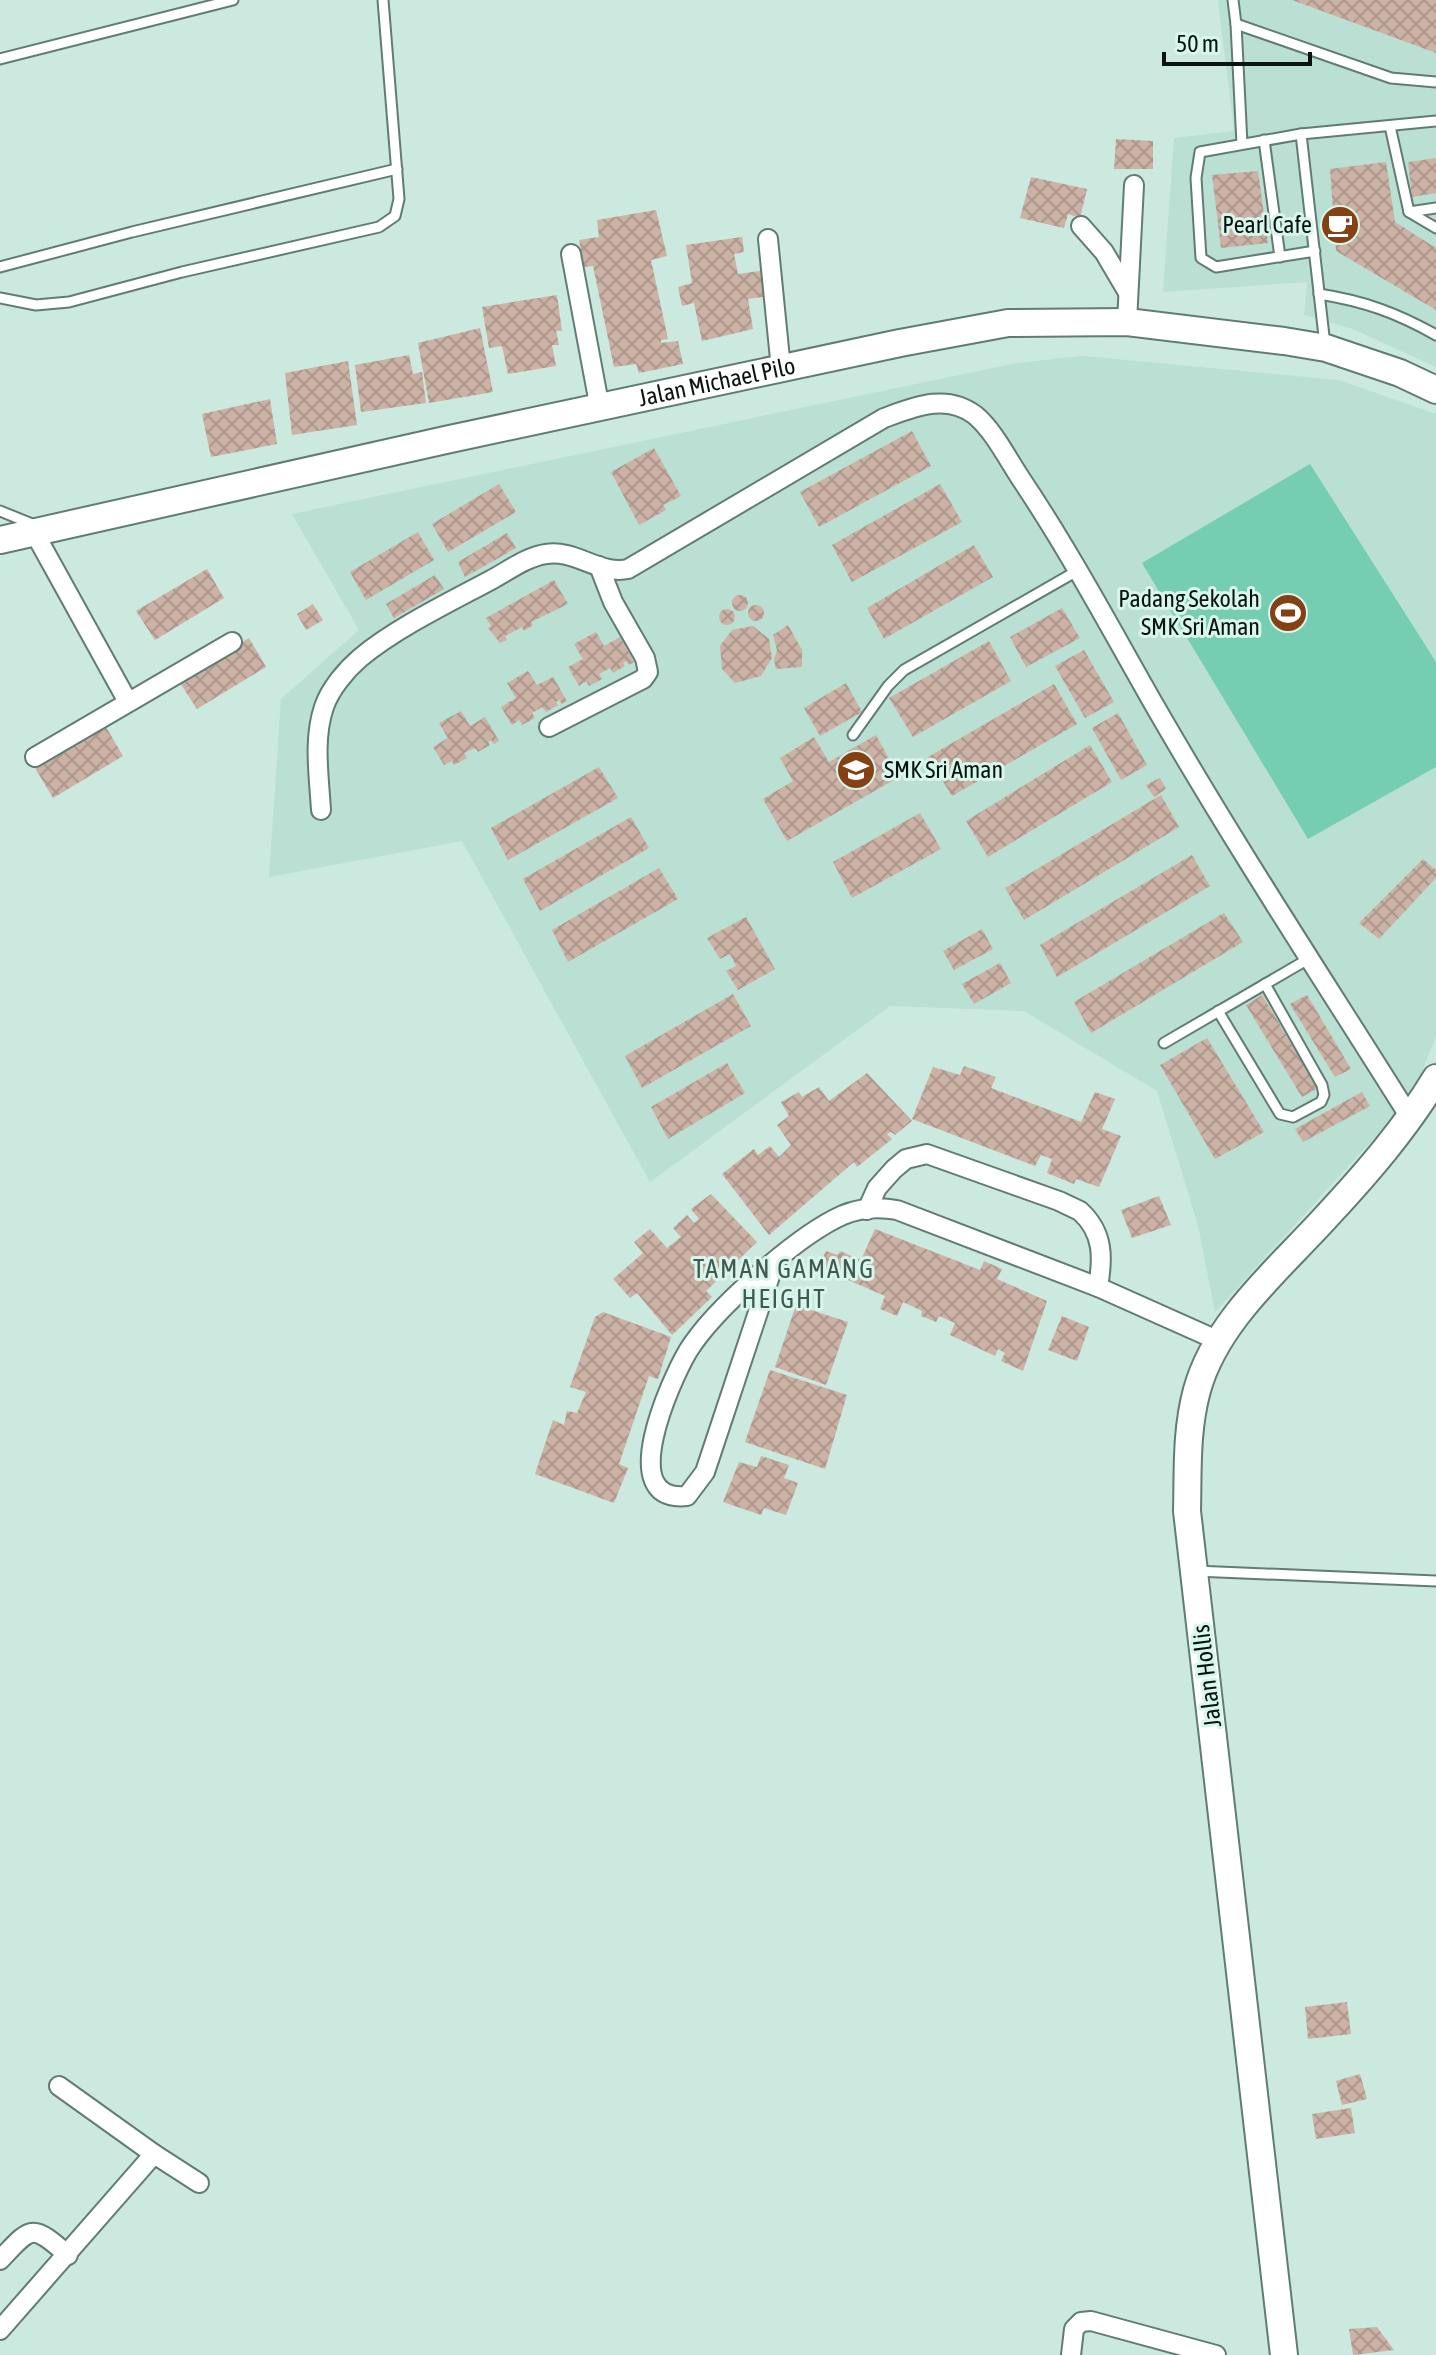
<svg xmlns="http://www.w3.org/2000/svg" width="1436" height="2355" font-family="'Asap Condensed',sans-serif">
  <defs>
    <pattern id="building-cross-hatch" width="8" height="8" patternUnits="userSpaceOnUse" patternTransform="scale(2)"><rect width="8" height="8" fill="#ccb2a5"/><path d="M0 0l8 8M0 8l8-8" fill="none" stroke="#ae988d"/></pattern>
  </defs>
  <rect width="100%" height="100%" fill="#cbe9de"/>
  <g fill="#b9e0d2">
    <polygon points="1218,0 1436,0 1436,367 1353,329 1304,315 1307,282 1163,292 1174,138 1234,131"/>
    <polygon points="1083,356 1339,380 1436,414 1436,1036 1421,1074 1389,1122 1215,1312 1198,1225 1157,1091 1024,1011 890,1006 650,1182 462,841 269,877 281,699 359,630 292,514 1017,363"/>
  </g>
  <polygon fill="#75cdb2" points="1310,464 1436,662 1436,767 1308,839 1142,563"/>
  <g fill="url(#building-cross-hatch)">
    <polygon points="1292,0 1436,0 1436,53"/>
    <polygon points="1116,139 1153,141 1153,169 1114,169"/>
    <polygon points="1436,158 1436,193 1412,197 1408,162"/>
    <polygon points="1386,162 1395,222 1436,248 1436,310 1336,251 1330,169"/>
    <polygon points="1258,171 1268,243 1221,248 1212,175"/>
    <polygon points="1031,177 1087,189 1080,218 1068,214 1064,228 1020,218"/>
    <polygon points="656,210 667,256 651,260 668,339 661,340 661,343 678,341 683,364 639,373 636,364 614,367 593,266 584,267 579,240 599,237 597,220"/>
    <polygon points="742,237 744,252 734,254 738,274 765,270 769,296 748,299 753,329 702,341 694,303 682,306 678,287 692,283 686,245"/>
    <polygon points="557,295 562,331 556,331 559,345 552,345 556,366 508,374 502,346 489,348 482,307"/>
    <polygon points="480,328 493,392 429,403 418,343"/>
    <polygon points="409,355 413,374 422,372 426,403 361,412 355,365"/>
    <polygon points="348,361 357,425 292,435 285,373"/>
    <polygon points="270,399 277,444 211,457 202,414"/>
    <polygon points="912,431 931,466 819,527 800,492"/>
    <polygon points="654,448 681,496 663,505 666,510 639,525 611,472"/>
    <polygon points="499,484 516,512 448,552 432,524"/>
    <polygon points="940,484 962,522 852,582 832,545"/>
    <polygon points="418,532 434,560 366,600 350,572"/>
    <polygon points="507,533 516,548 465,577 458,562"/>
    <polygon points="974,545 993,577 884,639 867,608"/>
    <polygon points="207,569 224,598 155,640 136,611"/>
    <polygon points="435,575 444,589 394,618 386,604"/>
    <polygon points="554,580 568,604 531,622 533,625 524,631 522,627 505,636 507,640 500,643 488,628 491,626 486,618"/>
    <circle cx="740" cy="603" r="8"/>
    <polygon points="313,604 323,620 306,630 297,614"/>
    <circle cx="756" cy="613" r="8"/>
    <polygon points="1062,608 1080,638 1026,667 1010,637"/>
    <circle cx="727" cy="617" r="8"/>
    <polygon points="788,625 802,650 802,667 776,669 774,659 777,650 773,635"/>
    <polygon points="753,626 769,639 772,658 761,676 735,683 722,669 720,646 732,630"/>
    <polygon points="596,632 604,646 620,637 634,662 629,665 626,661 623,663 625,666 613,673 610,668 599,674 602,679 589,686 586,681 579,686 568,667 583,659 574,644"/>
    <polygon points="249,638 266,667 197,709 178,680"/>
    <polygon points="989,641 1011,681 913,737 889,698"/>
    <polygon points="1084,650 1114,702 1085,718 1055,666"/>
    <polygon points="528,671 537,685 553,677 567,701 562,704 559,700 556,702 558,705 546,712 542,707 532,713 535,718 522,725 519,720 512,725 501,707 516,698 507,683"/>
    <polygon points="846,683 862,712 820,736 804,708"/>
    <polygon points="1054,684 1077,724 952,796 928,757"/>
    <polygon points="461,711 470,726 485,717 499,741 494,744 491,740 488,742 490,745 478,752 475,748 464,753 467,758 454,765 452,761 444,765 433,747 448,738 439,723"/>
    <polygon points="1118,713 1147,765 1121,780 1092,728"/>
    <polygon points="106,727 123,756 53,798 35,768"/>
    <polygon points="876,735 899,777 787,841 763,799 793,781 780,758 814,737 829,762"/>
    <polygon points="1090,745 1112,782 988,857 966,821"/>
    <polygon points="599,767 618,798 508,860 491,828"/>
    <polygon points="1160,778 1166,789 1154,797 1146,785"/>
    <polygon points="1161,795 1179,827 1024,920 1005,888"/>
    <polygon points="920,813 941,849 852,898 833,862"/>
    <polygon points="631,817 649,848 540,911 523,879"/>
    <polygon points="1192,855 1210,886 1057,977 1040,945"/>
    <polygon points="1423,859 1436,870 1436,878 1379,939 1359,923"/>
    <polygon points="659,868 678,899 568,962 552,930"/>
    <polygon points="1224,913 1243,942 1091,1033 1074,1002"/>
    <polygon points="746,917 775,969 738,990 726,971 736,966 730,954 720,959 707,938"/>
    <polygon points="982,929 993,949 954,970 943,951"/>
    <polygon points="1000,963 1011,983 974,1004 962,984"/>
    <polygon points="733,994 751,1026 642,1088 625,1056"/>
    <polygon points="1262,995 1318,1088 1302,1097 1246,1005"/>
    <polygon points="1307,995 1351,1069 1335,1077 1290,1004"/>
    <polygon points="1207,1038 1264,1132 1215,1159 1160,1065"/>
    <polygon points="727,1063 745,1093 668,1139 651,1107"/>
    <polygon points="964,1066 996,1077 991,1088 1081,1122 1095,1092 1115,1099 1102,1129 1121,1136 1099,1187 1076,1179 1074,1184 1047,1173 1052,1159 1041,1155 1035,1166 912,1119 933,1067 960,1075"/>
    <polygon points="867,1073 912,1121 895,1135 891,1132 887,1134 892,1139 857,1167 854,1162 769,1235 722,1174 754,1149 758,1155 770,1146 779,1157 791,1145 777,1125 789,1116 781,1102 799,1092 802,1097 819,1087 829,1101"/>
    <polygon points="1362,1092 1370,1106 1303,1142 1295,1129"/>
    <polygon points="711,1194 757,1242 706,1291 712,1297 672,1335 637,1293 630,1298 613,1279 643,1253 634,1242 650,1229 667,1248 681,1237 673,1228 687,1215 694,1223 699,1219 691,1209"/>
    <polygon points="1159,1196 1171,1225 1132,1238 1121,1210"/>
    <polygon points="875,1229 980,1270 984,1261 1002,1269 997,1279 1047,1301 1023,1371 1001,1361 1005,1353 998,1349 995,1356 950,1335 955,1323 939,1316 936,1322 921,1316 922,1311 903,1302 897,1316 880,1309 885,1296 818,1267 826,1251 838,1255 840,1251 861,1260"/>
    <polygon points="796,1305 848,1322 826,1385 775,1367"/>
    <polygon points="603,1312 671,1337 658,1379 649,1376 619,1464 628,1468 614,1503 535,1474 553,1420 564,1425 567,1411 577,1413 586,1392 570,1387 595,1317"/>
    <polygon points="1062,1316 1089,1327 1077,1361 1048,1350"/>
    <polygon points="770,1370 847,1395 825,1469 745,1442"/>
    <polygon points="761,1456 789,1465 784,1478 798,1483 786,1515 764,1508 761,1515 723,1502 739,1462 757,1467"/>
    <polygon points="1347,2002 1351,2034 1308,2039 1305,2007"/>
    <polygon points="1360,2074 1367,2099 1342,2105 1336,2081"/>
    <polygon points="1351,2108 1355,2133 1316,2139 1312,2114"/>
    <polygon points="1377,2327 1394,2350 1353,2355 1349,2329"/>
  </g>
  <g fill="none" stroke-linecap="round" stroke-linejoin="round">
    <g stroke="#617c72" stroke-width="13">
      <g id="lane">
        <polyline points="1233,0 1236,24 1391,78 1436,82"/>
        <polyline points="1236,24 1242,144"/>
        <polyline points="0,59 233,0"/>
        <polyline points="1390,126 1409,212 1436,228"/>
        <polyline points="1301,134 1200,152 1196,178 1201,258 1216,267 1315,251"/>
        <polyline points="1264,140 1280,257"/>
        <polyline points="1409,212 1436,208"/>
        <polyline points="0,267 132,232 397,169"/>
        <path d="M1319 294C1364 301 1397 313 1436 335"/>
        <polyline points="0,298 36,305 69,302 182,272 379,227 395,216 399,199 383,0"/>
        <polyline points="1325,345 1301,134 1436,121"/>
        <polyline points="0,511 37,526"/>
        <polyline points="853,735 888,686 904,670 1077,571"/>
        <polyline points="1218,1011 1280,1114 1293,1117 1321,1102 1324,1095 1322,1085 1265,984"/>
        <polyline points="1164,1043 1310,958"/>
        <polyline points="1195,1571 1436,1581"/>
      </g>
    </g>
    <g stroke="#617c72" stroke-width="22">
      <g id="street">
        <polyline points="1081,226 1104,252 1127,291"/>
        <polyline points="768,239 781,369"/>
        <polyline points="571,254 600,409"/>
        <polyline points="1127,322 1134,185"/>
        <polyline points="34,532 128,702"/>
        <polyline points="549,727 643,679 648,672 645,658 613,602 599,566"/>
        <polyline points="35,757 232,642"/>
        <path d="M321 810C319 776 313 739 324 707 330 689 346 670 360 658 396 628 450 602 491 580 508 571 526 557 546 554 575 549 599 575 628 569L884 418C914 407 946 393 975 415 994 431 1007 458 1021 479 1070 552 1112 631 1156 708 1236 847 1325 982 1411 1119"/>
        <path d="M867 1210 877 1188 894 1169 906 1159 927 1154 1059 1201 1080 1211C1104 1233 1103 1258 1098 1287"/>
        <path d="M775 1261 705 1472 687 1496C614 1504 671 1380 688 1351 714 1309 798 1235 843 1215 860 1208 880 1207 897 1210L1098 1287 1219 1341"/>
        <polyline points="154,2154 199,2183"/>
        <path d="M0 2260C32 2226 31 2223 68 2255"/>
        <polyline points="0,2330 154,2154 59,2086"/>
        <polyline points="1071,2355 1074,2329 1081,2322 1091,2321 1216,2355"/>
      </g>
    </g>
    <g stroke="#617c72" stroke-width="30">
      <g id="secondary">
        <path id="s1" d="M0 540 450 439 900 343 1008 323 1127 322 1284 341 1326 348 1400 373 1436 390"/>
        <path d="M1284 2355 1187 1511C1188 1470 1186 1430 1197 1390 1216 1321 1280 1268 1327 1216 1367 1173 1405 1129 1436 1078"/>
      </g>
    </g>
    <use href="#lane" stroke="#fff" stroke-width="9"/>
    <use href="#street" stroke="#fff" stroke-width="18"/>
    <use href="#secondary" stroke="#fff" stroke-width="26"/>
  </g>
  <defs>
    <g id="cafe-disc" transform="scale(2)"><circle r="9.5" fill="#844114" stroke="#d8f6eb"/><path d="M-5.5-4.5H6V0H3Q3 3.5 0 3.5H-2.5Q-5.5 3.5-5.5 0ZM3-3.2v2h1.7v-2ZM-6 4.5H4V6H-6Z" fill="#fff"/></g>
    <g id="stadium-disc" transform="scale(2)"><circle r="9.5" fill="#844114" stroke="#d8f6eb"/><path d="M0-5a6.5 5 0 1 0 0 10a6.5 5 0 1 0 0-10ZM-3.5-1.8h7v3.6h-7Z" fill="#fff"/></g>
    <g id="school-disc" transform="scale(2)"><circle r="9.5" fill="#844114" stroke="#d8f6eb"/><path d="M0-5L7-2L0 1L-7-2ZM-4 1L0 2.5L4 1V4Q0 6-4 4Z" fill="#fff"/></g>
  </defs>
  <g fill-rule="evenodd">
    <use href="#cafe-disc" x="1340" y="225"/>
    <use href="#stadium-disc" x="1288" y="613"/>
    <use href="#school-disc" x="856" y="770"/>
  </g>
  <g text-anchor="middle" stroke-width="6" stroke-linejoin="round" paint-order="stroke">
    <g font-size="24" fill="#091410" stroke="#d8f6eb" text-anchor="end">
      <text x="1312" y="233">Pearl Cafe</text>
      <text x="1260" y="607">Padang Sekolah<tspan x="1260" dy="28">SMK Sri Aman</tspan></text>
      <text x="884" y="778" text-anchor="start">SMK Sri Aman</text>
    </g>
    <g font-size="24" fill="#091410" stroke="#d8f6eb">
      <text dy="8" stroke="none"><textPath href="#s1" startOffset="734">Jalan Michael Pilo</textPath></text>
      <text transform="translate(1207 1676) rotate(-97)" y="8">Jalan Hollis</text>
    </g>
    <g font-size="26" letter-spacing="2" fill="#405a51" stroke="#d8f6eb">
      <text x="784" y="1278">TAMAN GAMANG<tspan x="784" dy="30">HEIGHT</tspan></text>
    </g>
  </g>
  <path d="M1164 52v12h146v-12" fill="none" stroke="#091410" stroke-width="4"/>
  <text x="1176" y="52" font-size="24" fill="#091410" stroke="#d8f6eb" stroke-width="6" paint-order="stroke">50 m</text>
</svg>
